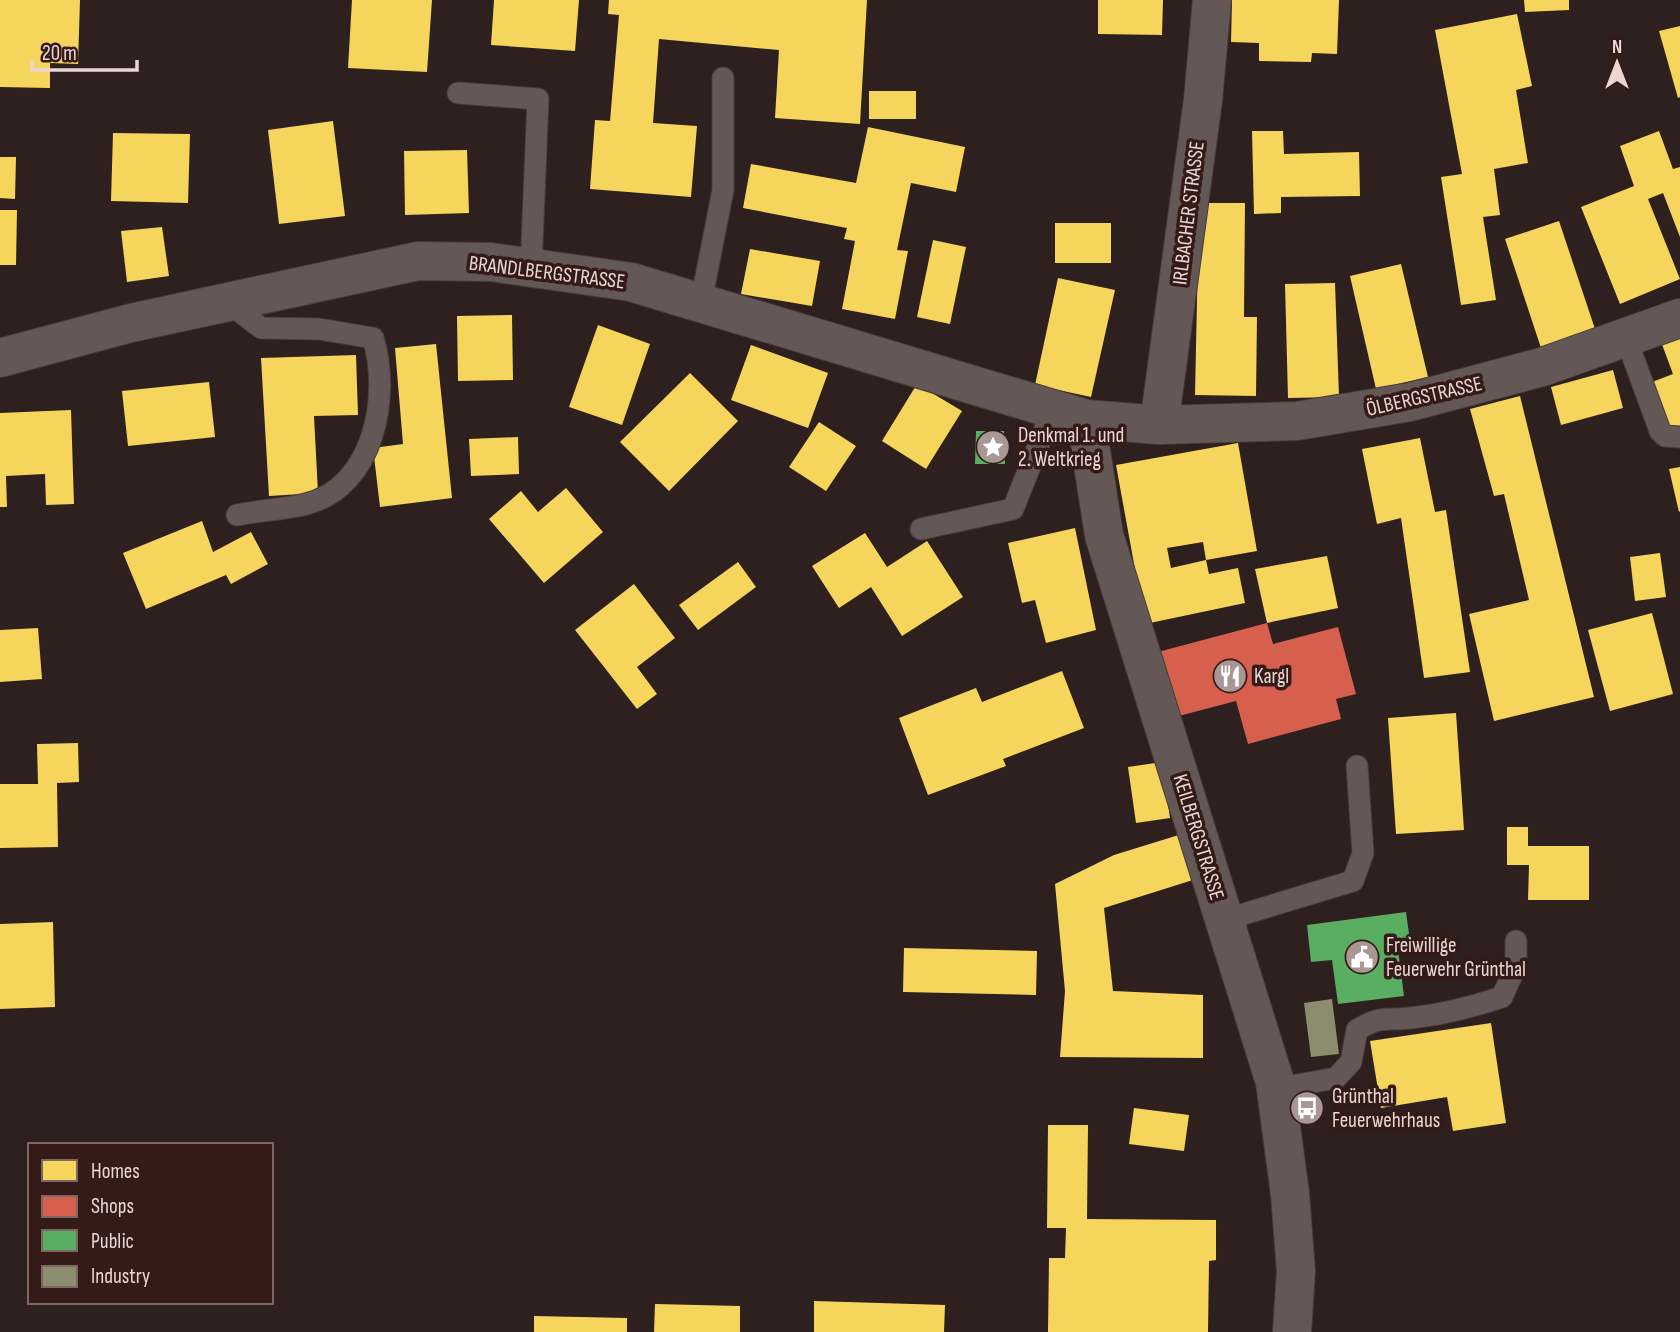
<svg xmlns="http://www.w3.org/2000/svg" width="1680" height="1332" font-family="'Sofia Sans Condensed',sans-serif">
  <rect width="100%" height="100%" fill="#2e201e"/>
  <g fill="#f6d55c">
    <polygon points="0,0 80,0 78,64 50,63 50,88 0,87"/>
    <polygon points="352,0 432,0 427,72 348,68"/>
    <polygon points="494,0 579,0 575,51 491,45"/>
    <polygon points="609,0 867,0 860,124 775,118 779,50 659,39 653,123 697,126 691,197 590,189 595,120 610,121 619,15 608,14"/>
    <polygon points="1098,0 1163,0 1162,35 1098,34"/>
    <polygon points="1232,0 1339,0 1337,54 1312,53 1311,62 1259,61 1259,43 1231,42"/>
    <polygon points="1524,0 1569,0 1569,10 1525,12"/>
    <polygon points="1517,14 1532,86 1516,90 1528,163 1494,169 1500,215 1483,217 1496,300 1461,305 1441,177 1462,174 1435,30"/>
    <polygon points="1680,26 1680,97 1678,98 1659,31"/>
    <rect x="869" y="91" width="47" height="28"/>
    <polygon points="333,121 345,216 279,224 268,130"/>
    <polygon points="868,127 965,147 956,192 911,183 897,250 908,251 895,319 842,309 855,241 844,239 847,228 743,208 751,164 856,183"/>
    <polygon points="1252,131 1283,131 1284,154 1359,152 1360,196 1281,197 1281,213 1254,214"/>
    <polygon points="1659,131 1673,169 1680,167 1680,237 1663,193 1648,199 1680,279 1620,304 1581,207 1634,186 1620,146"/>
    <polygon points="113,133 190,134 188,203 111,201"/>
    <polygon points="467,150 469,213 405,215 404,151"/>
    <polygon points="0,157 16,157 15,199 0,198"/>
    <polygon points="1199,203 1245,203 1244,317 1257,317 1256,396 1195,395"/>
    <polygon points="0,210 17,210 16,265 0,265"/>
    <polygon points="1559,221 1596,332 1542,351 1505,239"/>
    <rect x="1055" y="223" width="56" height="40"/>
    <polygon points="162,227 169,276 127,282 121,231"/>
    <polygon points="933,240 966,247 950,324 917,317"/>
    <polygon points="750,249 820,261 812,306 741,294"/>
    <polygon points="1401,264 1428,377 1376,389 1350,276"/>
    <polygon points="1058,278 1115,290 1091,397 1035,385"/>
    <polygon points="1335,283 1339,397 1288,398 1285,284"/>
    <polygon points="512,315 513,380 458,381 457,316"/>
    <polygon points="598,325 650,344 622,425 569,407"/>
    <polygon points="1680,332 1680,426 1665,432 1647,384 1673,374 1660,339"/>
    <polygon points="436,344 452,498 380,507 373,448 403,444 395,348"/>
    <polygon points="751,345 828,373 808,428 731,400"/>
    <polygon points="356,355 358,415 314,416 318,493 269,496 261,358"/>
    <polygon points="1613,370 1623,408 1561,425 1551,387"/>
    <polygon points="690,373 738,421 669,491 620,442"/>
    <polygon points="209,382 215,437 128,446 122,391"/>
    <polygon points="917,384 962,411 926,469 882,441"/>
    <polygon points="1520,396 1594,697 1494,721 1469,614 1529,600 1504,494 1494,496 1470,409"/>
    <polygon points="71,410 74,504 46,505 45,474 6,476 7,507 0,507 0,413"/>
    <polygon points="819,422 856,446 826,491 789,467"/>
    <polygon points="518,437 519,474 471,476 469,439"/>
    <polygon points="1420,438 1435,512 1446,510 1470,672 1424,678 1401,518 1377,524 1362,449"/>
    <polygon points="1238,443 1257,551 1206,560 1203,542 1167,548 1171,568 1206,560 1209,574 1238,568 1245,603 1145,624 1116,465"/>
    <polygon points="1680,467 1680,511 1679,512 1669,469"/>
    <polygon points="566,488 603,532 544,583 489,519 521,491 538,512"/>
    <polygon points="202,521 213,552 251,532 268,564 231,584 226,575 146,609 123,553"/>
    <polygon points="1075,528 1096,630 1046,643 1035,600 1022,603 1008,543"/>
    <polygon points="865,533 887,567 927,541 963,597 902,636 871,587 839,608 812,566"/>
    <polygon points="1660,553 1666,597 1635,601 1630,557"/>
    <polygon points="1327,556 1338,608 1267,623 1255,569"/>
    <polygon points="738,562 756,587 698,630 679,605"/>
    <polygon points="634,584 675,638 637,667 657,694 637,709 575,630"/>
    <polygon points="1652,613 1673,694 1610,711 1588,630"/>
    <polygon points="38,628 42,679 0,682 0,630"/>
    <polygon points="1062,671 1084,728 1003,759 1006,766 928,795 899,718 976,688 982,702"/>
    <polygon points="1456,713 1464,830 1396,834 1388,718"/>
    <polygon points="78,743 79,782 57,783 58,847 0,848 0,784 38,784 37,744"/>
    <polygon points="1162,762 1170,818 1136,823 1128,767"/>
    <polygon points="1507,827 1528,827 1528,846 1589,846 1589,900 1528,900 1529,865 1507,865"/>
    <polygon points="1182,834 1196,879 1104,908 1113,991 1203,995 1203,1058 1060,1057 1065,991 1055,884 1114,855"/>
    <polygon points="53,922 55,1007 0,1009 0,924"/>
    <polygon points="904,948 1037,951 1036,995 903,992"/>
    <polygon points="1491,1023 1506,1123 1453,1131 1447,1097 1381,1108 1370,1041"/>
    <polygon points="1134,1108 1189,1115 1184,1151 1129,1144"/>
    <polygon points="1048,1125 1088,1125 1087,1219 1216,1220 1216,1260 1209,1261 1208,1332 1048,1332 1049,1258 1065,1258 1066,1228 1047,1228"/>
    <polygon points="814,1301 945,1305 944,1332 814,1332"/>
    <polygon points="655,1304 740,1306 740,1332 654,1332"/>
    <polygon points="534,1316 627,1318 627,1332 534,1332"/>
  </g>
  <polygon fill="#d6604d" points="1267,623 1273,644 1338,627 1356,694 1336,699 1341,719 1248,744 1236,701 1171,718 1154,653"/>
  <g fill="#5aae61">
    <polygon points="976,431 1004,431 1005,464 975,464"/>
    <polygon points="1406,912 1411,948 1398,950 1404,996 1338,1004 1332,960 1311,962 1307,925"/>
  </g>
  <polygon fill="#8c8c6e" points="1332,999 1339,1054 1311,1057 1304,1003"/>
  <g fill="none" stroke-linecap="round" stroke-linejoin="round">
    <g stroke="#483b3a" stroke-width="23">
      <g id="lane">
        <polyline points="458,93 538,99 531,268"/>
        <path d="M226 301 261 328 319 329 373 338C391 396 374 487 306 504 284 510 260 510 237 515"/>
        <polyline points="701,302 723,190 723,78"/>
        <polyline points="1626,338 1660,431 1665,436 1680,437"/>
        <polyline points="921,529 1013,509 1053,409"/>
        <polyline points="1224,920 1353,881 1363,853 1357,766"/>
        <path d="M1275 1089 1336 1078 1351 1062 1357 1030C1381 1015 1384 1021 1410 1018 1441 1015 1472 1007 1502 997L1516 966V941"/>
      </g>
    </g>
    <g stroke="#483b3a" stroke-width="40">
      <g id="street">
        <polyline points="0,358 131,323 418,261 491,262 631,282 1086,419 1159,425 1297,421 1410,402 1542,367 1680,318"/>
        <polyline points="1086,419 1104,535 1275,1082 1290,1194 1296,1271 1292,1332"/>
        <polyline points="1159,425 1203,100 1212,0"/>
      </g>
    </g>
    <use href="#lane" stroke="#645857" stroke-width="21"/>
    <use href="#street" stroke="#645857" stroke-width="38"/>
  </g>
  <defs>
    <g id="sight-disc" transform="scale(1.75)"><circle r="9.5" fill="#a89794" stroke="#351b17"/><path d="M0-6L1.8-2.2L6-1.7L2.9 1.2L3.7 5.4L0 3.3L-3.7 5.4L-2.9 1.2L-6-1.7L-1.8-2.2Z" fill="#fff"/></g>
    <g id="restaurant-disc" transform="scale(1.75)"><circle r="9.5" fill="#a89794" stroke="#351b17"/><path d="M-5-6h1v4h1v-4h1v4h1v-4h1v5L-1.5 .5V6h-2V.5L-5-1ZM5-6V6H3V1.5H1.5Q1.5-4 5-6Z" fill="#fff"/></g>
    <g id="civic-disc" transform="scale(1.75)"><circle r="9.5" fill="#a89794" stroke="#351b17"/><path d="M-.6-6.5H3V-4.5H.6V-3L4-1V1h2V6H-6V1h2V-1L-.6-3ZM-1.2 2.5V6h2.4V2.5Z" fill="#fff"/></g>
    <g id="bus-disc" transform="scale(1.75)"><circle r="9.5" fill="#a89794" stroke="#351b17"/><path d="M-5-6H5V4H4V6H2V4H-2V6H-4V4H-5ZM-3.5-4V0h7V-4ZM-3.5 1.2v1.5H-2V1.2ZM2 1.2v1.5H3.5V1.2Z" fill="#fff"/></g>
  </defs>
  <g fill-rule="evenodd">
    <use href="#sight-disc" x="993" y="447"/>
    <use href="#restaurant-disc" x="1230" y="676"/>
    <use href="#civic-disc" x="1362" y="957"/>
    <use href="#bus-disc" x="1307" y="1108"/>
  </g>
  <g text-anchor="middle" stroke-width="7" stroke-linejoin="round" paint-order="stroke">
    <g font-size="21" fill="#ead7d4" stroke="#351b17">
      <text transform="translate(1188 213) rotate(-83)" y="7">IRLBACHER STRASSE</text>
      <text transform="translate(547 272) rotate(7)" y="7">BRANDLBERGSTRASSE</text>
      <text transform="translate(1424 396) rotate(-13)" y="7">ÖLBERGSTRASSE</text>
      <text transform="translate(1199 837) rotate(73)" y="7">KEILBERGSTRASSE</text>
    </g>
    <g font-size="21" fill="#ead7d4" stroke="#351b17" text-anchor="start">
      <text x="1018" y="442">Denkmal 1. und<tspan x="1018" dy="24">2. Weltkrieg</tspan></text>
      <text x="1254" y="683">Kargl</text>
      <text x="1386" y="952">Freiwillige<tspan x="1386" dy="24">Feuerwehr Grünthal</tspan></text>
      <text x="1332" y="1103">Grünthal<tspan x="1332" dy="24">Feuerwehrhaus</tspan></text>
    </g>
  </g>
  <rect x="28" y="1143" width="245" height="161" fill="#351b17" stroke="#7d6663" stroke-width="2"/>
  <rect x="42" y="1160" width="35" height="21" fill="#f6d55c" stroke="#7d6663" stroke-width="2"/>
  <text x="91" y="1178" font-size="21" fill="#ead7d4">Homes</text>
  <rect x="42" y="1196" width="35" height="21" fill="#d6604d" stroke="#7d6663" stroke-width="2"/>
  <text x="91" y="1213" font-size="21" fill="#ead7d4">Shops</text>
  <rect x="42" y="1230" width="35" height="21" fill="#5aae61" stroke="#7d6663" stroke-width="2"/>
  <text x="91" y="1248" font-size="21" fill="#ead7d4">Public</text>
  <rect x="42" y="1266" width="35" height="21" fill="#8c8c6e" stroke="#7d6663" stroke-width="2"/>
  <text x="91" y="1283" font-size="21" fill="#ead7d4">Industry</text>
  <g transform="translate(1617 63)" stroke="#351b17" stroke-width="5" paint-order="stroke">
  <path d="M0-5L12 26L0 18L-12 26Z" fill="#ead7d4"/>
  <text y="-10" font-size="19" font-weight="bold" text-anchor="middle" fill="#ead7d4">N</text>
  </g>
  <path d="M32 60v10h105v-10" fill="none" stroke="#ead7d4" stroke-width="3.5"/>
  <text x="42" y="60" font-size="21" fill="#ead7d4" stroke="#351b17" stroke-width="5" paint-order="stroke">20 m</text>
</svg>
